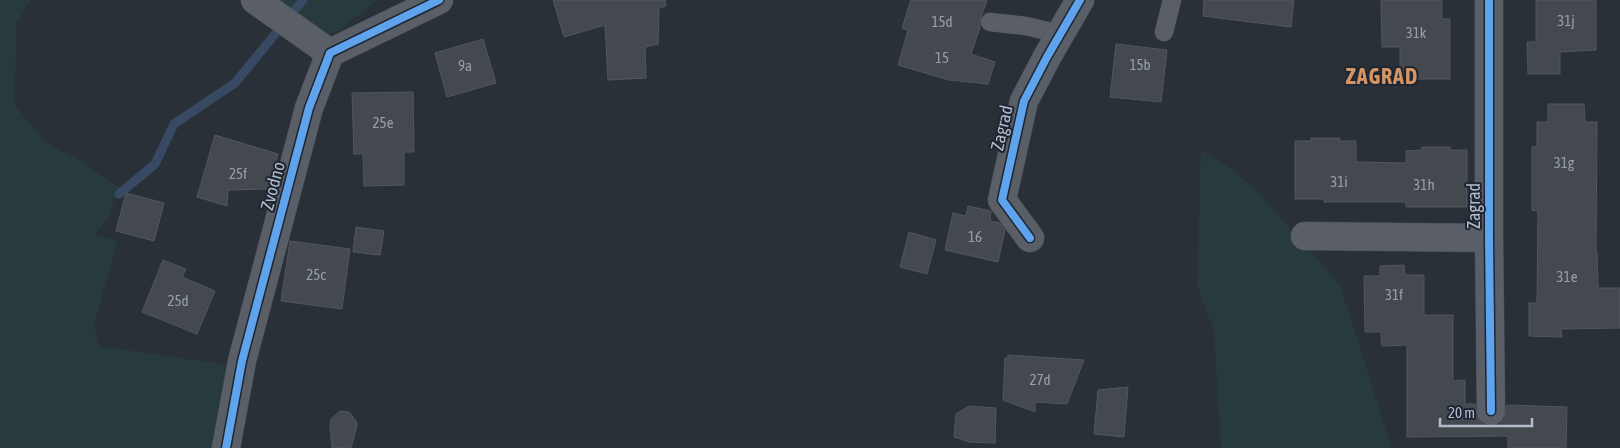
<svg xmlns="http://www.w3.org/2000/svg" width="1620" height="448" font-family="'Asap Condensed',sans-serif">
  <rect width="100%" height="100%" fill="#2a3038"/>
  <g fill="#273a3e">
    <polygon points="0,0 31,0 16,24 15,105 42,138 55,148 77,158 119,188 108,217 95,235 117,241 94,326 99,346 227,365 215,448 0,448"/>
    <polygon points="276,0 378,0 339,31 330,34 306,23"/>
    <polygon points="1201,150 1229,167 1256,190 1340,285 1392,448 1221,448 1214,331 1197,286"/>
  </g>
  <g fill="none" stroke-linecap="round" stroke-linejoin="round">
    <polyline stroke="#384963" stroke-width="9" points="119,194 155,164 174,124 235,83 303,0"/>
  </g>
  <g fill="#444950" stroke="#52575f">
    <polygon points="553,0 665,0 666,6 659,8 658,44 645,47 646,78 608,80 605,25 564,37"/>
    <polygon points="911,0 987,0 980,20 980,27 971,54 995,62 988,84 949,80 898,65 908,30 902,28"/>
    <polygon points="1204,0 1294,0 1291,27 1203,16"/>
    <polygon points="1381,0 1442,0 1442,19 1450,19 1450,79 1400,79 1400,47 1382,47"/>
    <polygon points="1536,0 1596,0 1596,50 1560,52 1560,74 1528,74 1527,42 1536,42"/>
    <polygon points="483,39 496,83 447,97 435,53"/>
    <polygon points="1116,44 1167,50 1161,102 1110,97"/>
    <polygon points="413,92 414,152 404,152 404,185 364,186 363,154 354,154 352,93"/>
    <polygon points="1548,104 1584,104 1585,122 1597,122 1596,251 1597,251 1598,288 1620,288 1620,328 1561,329 1562,337 1529,336 1529,303 1537,303 1538,211 1532,210 1532,147 1537,147 1537,122 1548,122"/>
    <polygon points="215,135 278,154 268,189 228,190 227,206 197,197"/>
    <polygon points="1311,138 1340,138 1339,141 1356,141 1356,162 1406,163 1406,151 1422,150 1422,147 1450,147 1450,150 1467,150 1467,207 1406,207 1406,202 1324,202 1324,199 1295,199 1295,141 1311,141"/>
    <polygon points="126,193 164,203 154,241 116,231"/>
    <polygon points="968,206 991,211 990,221 1000,223 1005,230 998,262 945,250 953,213 966,216"/>
    <polygon points="356,227 384,231 380,255 353,252"/>
    <polygon points="909,232 936,240 927,274 900,267"/>
    <polygon points="290,241 350,249 342,309 281,301"/>
    <polygon points="163,260 186,269 182,277 215,291 197,334 142,312"/>
    <polygon points="1404,265 1405,275 1424,275 1424,315 1453,315 1453,381 1465,380 1465,404 1475,404 1478,419 1484,425 1491,427 1499,425 1505,418 1507,405 1567,407 1566,448 1508,448 1508,436 1407,437 1407,345 1382,346 1381,332 1365,332 1364,276 1380,276 1380,266"/>
    <polygon points="1008,355 1084,360 1067,404 1035,402 1035,412 1003,400 1005,358 1008,358"/>
    <polygon points="1128,387 1124,437 1094,434 1098,390"/>
    <polygon points="969,406 996,408 995,443 969,442 954,437 956,414"/>
    <polygon points="340,411 349,412 356,421 357,426 351,448 332,448 330,424 331,419"/>
  </g>
  <g fill="none" stroke-linecap="round" stroke-linejoin="round">
    <g stroke="#484c53" stroke-width="19">
      <g id="lane">
        <polyline points="990,22 1026,26 1060,34"/>
        <polyline points="1164,32 1172,0"/>
      </g>
    </g>
    <g stroke="#484c53" stroke-width="29">
      <g id="street">
        <polyline points="255,0 330,53"/>
        <polyline points="1489,0 1489,238 1491,411"/>
        <polyline points="1305,236 1489,238"/>
        <polyline points="1030,238 1002,200 1024,101 1047,57 1080,0"/>
        <polyline points="226,448 242,361 309,108 330,53 439,0"/>
      </g>
    </g>
    <use href="#lane" stroke="#5a5e66" stroke-width="18"/>
    <use href="#street" stroke="#5a5e66" stroke-width="28"/>
    <g stroke="#1d2633" stroke-width="11">
      <g id="cycleway">
        <polyline points="1489,0 1489,238 1491,411"/>
        <polyline points="1030,238 1002,200 1024,101 1047,57 1080,0"/>
        <polyline points="226,448 242,361 309,108 330,53 439,0"/>
      </g>
    </g>
    <use href="#cycleway" stroke="#60a3ed" stroke-width="8"/>
  </g>
  <g text-anchor="middle" stroke-width="4" stroke-linejoin="round" paint-order="stroke">
    <g font-size="15" fill="#989fab">
      <text x="1566" y="26">31j</text>
      <text x="942" y="27">15d</text>
      <text x="1416" y="38">31k</text>
      <text x="942" y="63">15</text>
      <text x="1140" y="70">15b</text>
      <text x="465" y="71">9a</text>
      <text x="383" y="128">25e</text>
      <text x="1564" y="168">31g</text>
      <text x="238" y="179">25f</text>
      <text x="1339" y="187">31i</text>
      <text x="1424" y="190">31h</text>
      <text x="975" y="242">16</text>
      <text x="316" y="280">25c</text>
      <text x="1567" y="282">31e</text>
      <text x="1394" y="300">31f</text>
      <text x="178" y="306">25d</text>
      <text x="1040" y="385">27d</text>
    </g>
    <g font-size="18" fill="#b4bcc9" stroke="#1d2633">
      <text transform="translate(1002 128) rotate(-77)" y="6">Zagrad</text>
      <text transform="translate(273 186) rotate(-75)" y="6">Zvodno</text>
      <text transform="translate(1474 206) rotate(-90)" y="6">Zagrad</text>
    </g>
    <g font-size="22" font-weight="bold" letter-spacing="1" fill="#d59563" stroke="#1d2633">
      <text x="1382" y="84">ZAGRAD</text>
    </g>
  </g>
  <path d="M1440 418v8h92v-8" fill="none" stroke="#b4bcc9" stroke-width="2.5"/>
  <text x="1448" y="418" font-size="15" fill="#b4bcc9" stroke="#1d2633" stroke-width="4" paint-order="stroke">20 m</text>
</svg>
